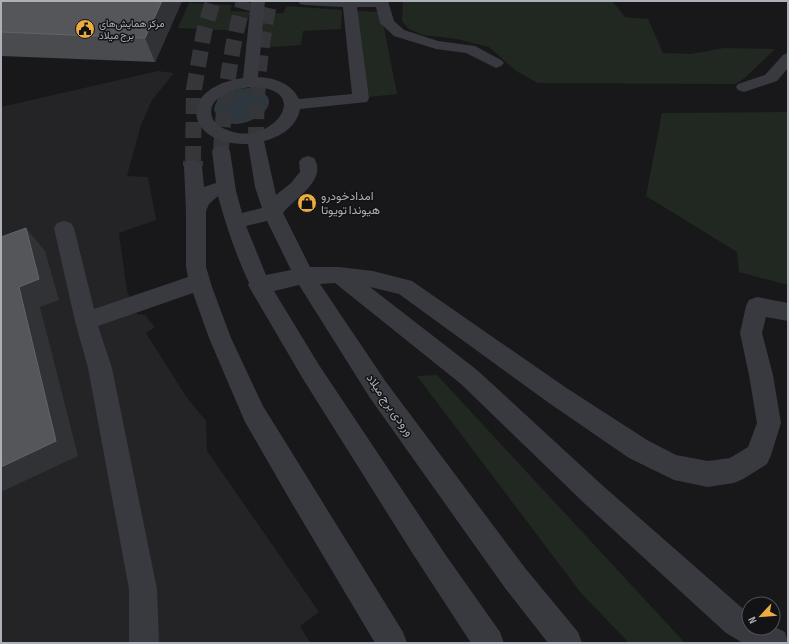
<svg xmlns="http://www.w3.org/2000/svg" width="789" height="644" font-family="'Sofia Sans Condensed',Vazirmatn,sans-serif">
  <rect width="100%" height="100%" fill="#18181a"/>
  <polygon fill="#242427" points="158,71 174,73 152,100 141,125 127,176 148,177 156,220 119,233 127,291 137,314 145,315 155,327 146,333 185,395 206,421 207,451 319,612 300,626 310,643 1,643 1,107"/>
  <g fill="#202821">
    <polygon points="403,1 612,1 625,17 648,19 663,53 691,54 724,48 775,49 746,77 736,84 538,83 516,71 489,47 457,39 422,35 409,29 402,21"/>
    <polygon points="189,3 232,5 230,11 251,12 242,31 178,28"/>
    <polygon points="287,6 342,10 341,29 303,31 301,45 258,48 263,14 283,13"/>
    <polygon points="357,11 381,12 397,94 369,97 363,62"/>
    <polygon points="788,112 788,285 739,272 737,252 646,196 662,113"/>
    <polygon points="437,375 685,643 629,643 581,593 417,376"/>
  </g>
  <path fill="#2e373e" d="M248 88C305 97 230 148 214 110 216 93 233 89 248 88Z"/>
  <g fill="none" stroke-linecap="round" stroke-linejoin="round">
    <g stroke="#35363a" stroke-width="16" stroke-dasharray="16 8" stroke-linecap="butt">
      <path d="M256 143C256 95 259 48 270 1"/>
      <path d="M221 151C224 100 230 50 244 1"/>
      <polyline points="193,162 194,89 204,32 213,1"/>
    </g>
    <polyline stroke="#35363a" stroke-width="20" stroke-dasharray="20 10" stroke-linecap="butt" points="193,166 193,161"/>
    <g fill="#393a3f" fill-rule="evenodd">
      <path d="M251 1H265L258 77C275 78 291 83 299 99L352 94 343 7 305 5 300 4 298 1H388L394 21 404 30 438 41 475 46 501 60 504 63 501 66 496 68 466 53 436 49 394 36 380 23 376 7H357L369 98 367 102 300 109C297 127 280 137 264 141L276 195 291 183 300 172 299 162 302 158 308 156 314 158C328 180 295 198 283 213L310 267H339L373 271 412 281 565 387 647 440 676 455 708 461 730 458 748 447 757 423 749 375 740 333 746 306 749 300 757 297 788 303V321L766 317 762 333 773 375 781 423 771 455 767 464 743 479 734 483 708 487 674 480 629 458 549 403 399 294 370 287 477 370 602 485 749 614V628H773V626L785 632 788 643H743L726 633 584 503 461 384 335 283 320 284 386 382 525 568 578 632 582 643H548L505 588 370 398 299 285 274 291 319 365 447 557 500 632 504 643H471L411 551 303 379 248 285 249 283C236 255 226 226 218 196L209 204 206 211V267L212 287 231 338 263 406 403 632 407 643H375L290 500 245 422 209 338 193 293 98 326 112 368 157 589 159 643H129V589L88 368 75 321 54 228 57 223 64 221 71 223 74 228 94 309 188 277 186 267V211L184 166 187 162 193 160 199 162 202 166 204 187 216 183 212 151 215 147 221 145 227 147 230 151 236 191 242 213 262 208 255 187 248 144C185 146 175 88 243 78ZM250 87C318 87 270 151 225 129 220 127 214 123 212 117 206 96 235 89 250 87ZM267 221 291 270 266 275 246 226Z"/>
      <polygon points="788,53 788,68 777,81 744,92 738,90 736,87 738,84 765,75 783,55"/>
    </g>
  </g>
  <polygon fill="#494b4f" points="1,1 182,1 155,62 1,56"/>
  <g fill="#313235">
    <polygon points="162,1 182,1 155,62 145,38"/>
    <polygon points="26,228 45,251 59,300 40,307 78,456 1,492 1,467 19,287"/>
  </g>
  <g fill="#54565a" stroke="#626469">
    <polygon points="1,1 162,1 145,38 1,32"/>
    <polygon points="26,228 39,279 19,287 56,441 1,467 1,237"/>
  </g>
  <defs>
    <g id="civic-disc" transform="scale(1)"><circle r="9.5" fill="#ecac3f" stroke="#131315"/><path d="M-.6-6.5H3V-4.5H.6V-3L4-1V1h2V6H-6V1h2V-1L-.6-3ZM-1.2 2.5V6h2.4V2.5Z" fill="#111"/></g>
    <g id="shop-disc" transform="scale(1)"><circle r="9.5" fill="#ecac3f" stroke="#131315"/><path d="M-5-2.5h2.3a2.7 3.5 0 0 1 5.4 0H5L5.5 6h-11ZM-1.5-2.5h3a1.5 2.3 0 0 0-3 0Z" fill="#111"/></g>
  </defs>
  <g fill-rule="evenodd">
    <use href="#civic-disc" x="85" y="29"/>
    <use href="#shop-disc" x="307" y="203"/>
  </g>
  <g text-anchor="middle" stroke-width="3" stroke-linejoin="round" paint-order="stroke">
    <g font-size="10" fill="#abb0b9" stroke="#131315" text-anchor="start">
      <text x="99" y="27">مرکز همایش‌های<tspan x="99" dy="12">برج میلاد</tspan></text>
    </g>
    <g font-size="12" fill="#abb0b9" stroke="#131315" text-anchor="start">
      <text x="321" y="200">امدادخودرو<tspan x="321" dy="14">هیوندا تویوتا</tspan></text>
    </g>
    <g font-size="12" fill="#abb0b9" stroke="#131315">
      <text transform="translate(390 405) rotate(55)" y="4">ورودی برج میلاد</text>
    </g>
  </g>
  <rect width="789" height="644" fill="none" stroke="#abb0b9" stroke-width="4"/>
  <g transform="translate(761 616) rotate(244)"><circle r="19" fill="#131315" stroke="#505257"/>
  <path d="M0-3L7 15L0 10L-7 15Z" fill="#ecac3f"/>
  <text y="-6" font-size="11" font-weight="bold" text-anchor="middle" fill="#abb0b9">N</text>
  </g>
</svg>
